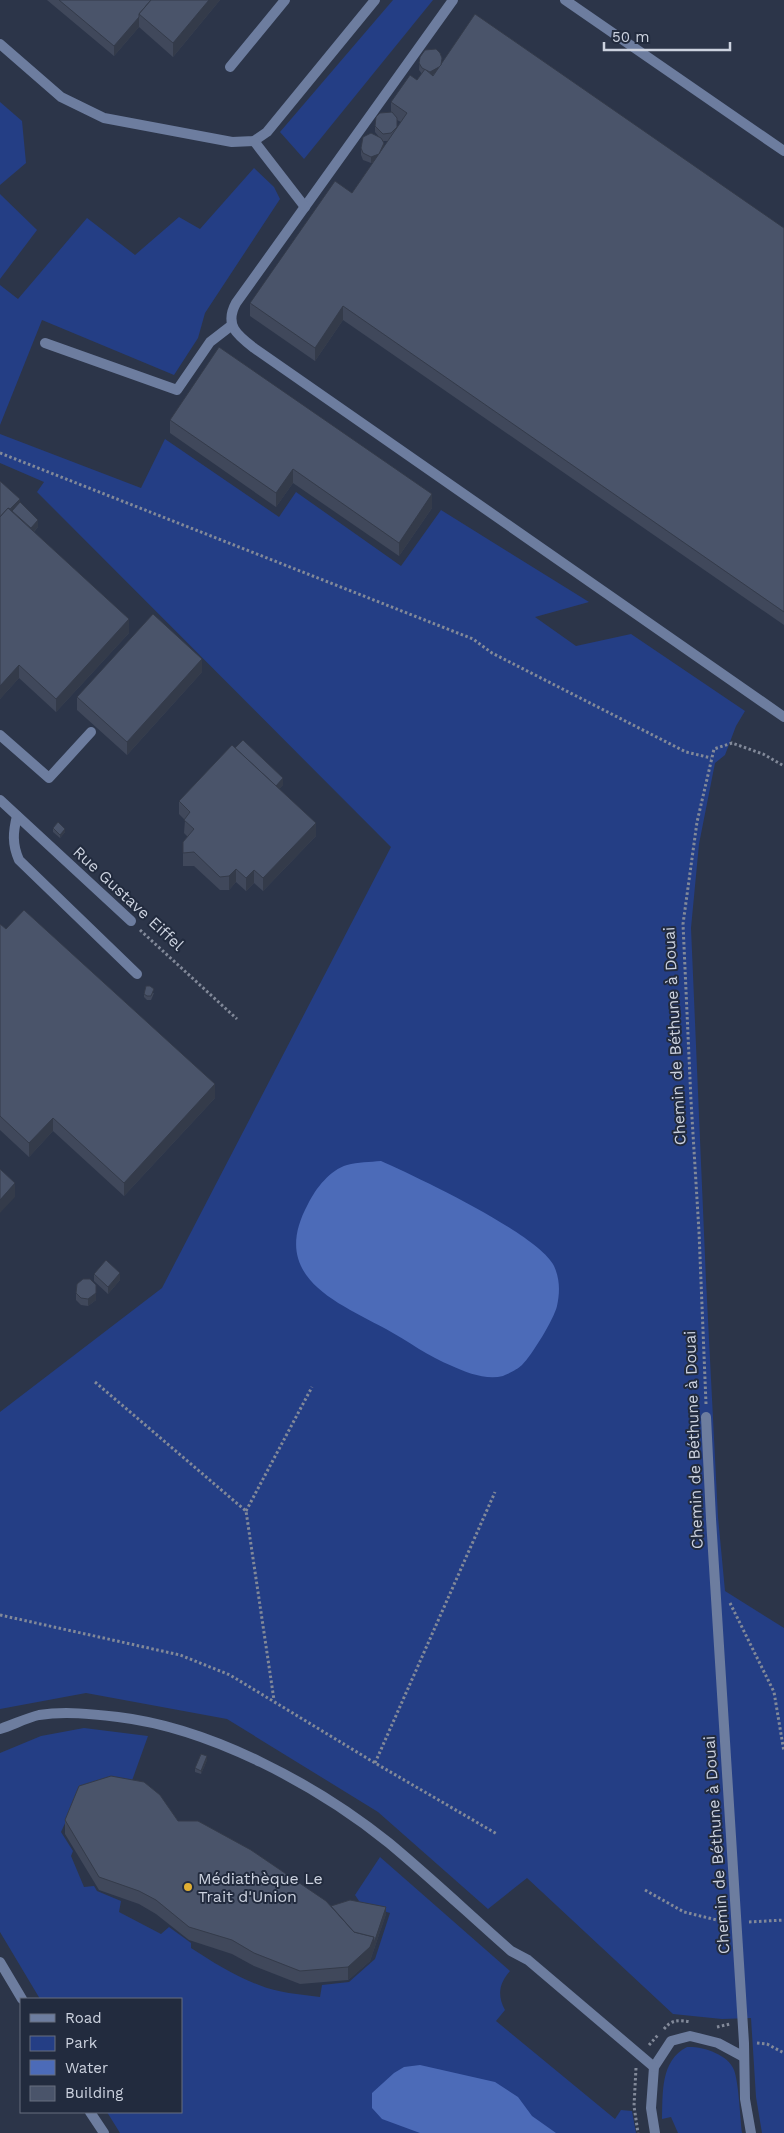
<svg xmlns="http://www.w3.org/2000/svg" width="784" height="2133" font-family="'Work Sans',sans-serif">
  <rect width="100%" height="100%" fill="#2c3549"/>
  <g fill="#243e85">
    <polygon points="393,0 433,0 304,159 280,132"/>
    <polygon points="0,102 22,121 26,163 0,185"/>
    <polygon points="254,168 274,187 280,199 205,313 198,338 174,375 42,320 0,425 0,285 18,299 87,218 135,255 179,217 200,229"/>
    <polygon points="0,194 37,230 0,279"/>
    <polygon points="0,434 141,488 165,439 279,517 296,492 401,566 441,510 589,602 535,617 576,646 631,634 745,711 736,726 725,755 715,763 699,844 691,928 706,1280 718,1517 725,1591 784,1628 784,2133 762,2133 756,2097 751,2018 722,2019 673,2014 527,1878 488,1909 378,1812 227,1719 86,1693 0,1709 0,1412 162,1288 391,847 37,492 44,482 0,463"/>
    <path d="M84 1728 148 1736 129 1789 77 1797 61 1832 73 1851 71 1856 84 1887 94 1886 97 1891 121 1901 119 1912 161 1934 169 1927 191 1943V1948C213 1962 234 1976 259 1985 278 1993 299 1994 320 1997L322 1985 349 1982 375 1959 390 1913 361 1904 355 1895 380 1857 510 1971C499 1983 497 1996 505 2010L496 2021 615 2119 621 2110 632 2111 636 2133H120L107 2112H181V1999H40L0 1932V1753L41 1736Z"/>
    <path d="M687 2047C702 2046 728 2054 734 2070 739 2084 740 2117 742 2133H678L671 2117 662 2119C663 2093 660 2061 687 2047Z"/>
  </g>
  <g fill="#4c6bb8">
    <path d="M381 1161C417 1177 538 1234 554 1266 560 1279 560 1292 557 1306 554 1319 532 1355 522 1365 518 1369 508 1374 503 1376 486 1380 467 1373 452 1366 429 1357 408 1341 386 1329 334 1301 269 1276 308 1204 316 1188 330 1170 347 1165 358 1162 370 1162 381 1161Z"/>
    <polygon points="420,2065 495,2082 518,2097 532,2116 556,2133 420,2133 382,2119 372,2108 372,2093 394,2073 404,2067"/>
  </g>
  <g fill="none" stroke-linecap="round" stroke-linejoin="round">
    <g stroke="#828999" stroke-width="3" stroke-dasharray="2.5 2.5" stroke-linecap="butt">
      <polyline points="0,453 473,639 492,653 686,752 711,758"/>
      <polyline points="140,930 237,1019"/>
      <polyline points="95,1382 246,1511 274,1700"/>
      <polyline points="706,1404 699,1232 691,1101 683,924 697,822 714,749 732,743 763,754 784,766"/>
      <polyline points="246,1511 312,1387"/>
      <polyline points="730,1603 774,1692 784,1752"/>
      <polyline points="0,1615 180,1655 230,1675 375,1763 497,1834"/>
      <polyline points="375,1763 495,1492"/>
      <polyline points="645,1890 684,1912 725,1922"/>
      <polyline points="749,1922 784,1920"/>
      <polyline points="717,2027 730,2024"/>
      <path d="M664 2029C672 2019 679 2020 691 2022"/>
      <polyline points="757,2043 767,2044 784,2053"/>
      <polyline points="649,2045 658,2035"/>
      <polyline points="636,2068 634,2106 638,2133"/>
    </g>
    <g stroke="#6d7d9f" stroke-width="10">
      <path d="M453 0 236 303C224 325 237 335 254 348L784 717"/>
      <polyline points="565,0 784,151"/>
      <polyline points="0,44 61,97 104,118 232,142 254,141 267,132 375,0"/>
      <polyline points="230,67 285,0"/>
      <polyline points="254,141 305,207"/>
      <polyline points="45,343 177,390 210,342 232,325"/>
      <polyline points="0,735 49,778 91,732"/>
      <path d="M17 816C13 832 12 844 19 860L137 974"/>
      <polyline points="655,2133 651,2108 654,2067 671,2041 690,2036 718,2043 744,2057"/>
    </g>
    <g stroke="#6d7d9f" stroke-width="10">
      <polyline points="0,800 131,921"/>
      <polyline points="706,1417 711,1519 744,2043 745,2099 751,2133"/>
      <path d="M0 1729C13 1725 26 1718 39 1715 65 1711 92 1714 118 1717 211 1728 317 1785 389 1843 431 1878 470 1915 511 1951L528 1960 654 2067"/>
      <polyline points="0,1962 22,1999"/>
      <polyline points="90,2112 104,2133"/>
    </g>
  </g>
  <g fill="#40485b" fill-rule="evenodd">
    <polygon points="47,0 220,0 173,57 139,27 114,56"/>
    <path d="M420 57 442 62 784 228V625L343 320 315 361 250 316V303L352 193 373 163H371L363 160 361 155V148L379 137 375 132V126L391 112V102L417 80 422 74 419 70ZM397 120 401 122 397 127ZM383 141H388L384 147Z"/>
    <polygon points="170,420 432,508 399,556 293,483 276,507 170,433"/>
    <polygon points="0,481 20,502 38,527 34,532 129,633 56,712 19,678 0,699"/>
    <polygon points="202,672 127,755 77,710 77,697"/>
    <polygon points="283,785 279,789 316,836 263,891 254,883 246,891 236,882 229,890 220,890 194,866 183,866 183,842 188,837 184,833 185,820 179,814 179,801"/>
    <polygon points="53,828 65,832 60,838 53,832"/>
    <polygon points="0,924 215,1098 124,1196 53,1131 29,1157 0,1130"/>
    <polygon points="154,993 151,1000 147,1000 144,997 144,994"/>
    <polygon points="94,1274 120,1280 108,1294 94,1281"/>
    <polygon points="76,1293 96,1300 88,1306 81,1305 76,1300"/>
    <polygon points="207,1760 201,1774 195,1772 195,1768"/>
    <polygon points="65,1820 178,1821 331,1906 386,1914 370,1961 348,1980 300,1984 254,1966 232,1954 189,1940 156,1914 139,1904 99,1890 65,1834"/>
  </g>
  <g fill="#343b4a">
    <polygon points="209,0 220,0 173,57 173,43"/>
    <polygon points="139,17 139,27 114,56 114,46"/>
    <polygon points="442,58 442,65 430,78 430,72"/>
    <polygon points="384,143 384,150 379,161 371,163 371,157"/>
    <polygon points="343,306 343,320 315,361 315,348"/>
    <polygon points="293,469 293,483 276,507 276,493"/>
    <polygon points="432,494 432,508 399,556 399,543"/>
    <polygon points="20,499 20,509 0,520"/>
    <polygon points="38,520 38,527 27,539 27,532"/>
    <polygon points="129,619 129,633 56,712 56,699"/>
    <polygon points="202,659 202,672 127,755 127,742"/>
    <polygon points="19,665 19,678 0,699 0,686"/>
    <polygon points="283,778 283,785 273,796 273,789"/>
    <polygon points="316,823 316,836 263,891 263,878"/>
    <polygon points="65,829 65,832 60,838 60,835"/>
    <polygon points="236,869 236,882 229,890 229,876"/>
    <polygon points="254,870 254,883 246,891 246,878"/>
    <polygon points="215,1084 215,1098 124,1196 124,1183"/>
    <polygon points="53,1118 53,1131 29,1157 29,1143"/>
    <polygon points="15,1183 15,1197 0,1213 0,1200"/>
    <polygon points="120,1273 120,1280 108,1294 108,1287"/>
    <polygon points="96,1293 96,1300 88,1306 88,1299"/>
    <polygon points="207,1756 207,1760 201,1774 201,1771"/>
    <polygon points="386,1907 386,1914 370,1961 348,1980 348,1967 374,1937"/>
  </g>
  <g fill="#4a546a" stroke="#343b4a">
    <polygon points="59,0 151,0 139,14 139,17 114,46"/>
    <polygon points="151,0 209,0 173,43 139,14"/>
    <polygon points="475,14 784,228 784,612 343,306 315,348 250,303 335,181 352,193 407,113 391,102 410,75 417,80 425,69 433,76"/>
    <polygon points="436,49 440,53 442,58 441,65 439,67 430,72 422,68 419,63 420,57 425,50"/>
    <polygon points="392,112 397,118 397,127 391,133 383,134 375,126 376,117 380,113"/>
    <polygon points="371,133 381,138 384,143 379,154 371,157 363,153 361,148 363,137"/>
    <polygon points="219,347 432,494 399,543 293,469 276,493 170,420"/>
    <polygon points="0,481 20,499 10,509 8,508 0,517"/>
    <polygon points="20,502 38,520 31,528 12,511"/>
    <polygon points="8,508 129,619 56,699 19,665 0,686 0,517"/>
    <polygon points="153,614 202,659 127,742 77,697"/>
    <polygon points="243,740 283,778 276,786 235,748"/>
    <polygon points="232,745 316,823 263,878 254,870 246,878 236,869 229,876 220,877 194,852 183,853 183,842 194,829 184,820 190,812 179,801"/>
    <polygon points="58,822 65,829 60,835 53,828"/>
    <polygon points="24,910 215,1084 124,1183 53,1118 29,1143 0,1116 0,924 6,929"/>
    <polygon points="146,986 150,986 154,989 151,996 147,996 144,994"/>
    <polygon points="0,1169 15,1183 0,1200"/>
    <polygon points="106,1260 120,1273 108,1287 94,1274"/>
    <polygon points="83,1279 90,1279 96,1285 96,1293 88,1299 81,1298 76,1293 77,1284"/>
    <polygon points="201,1754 207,1756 201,1771 195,1768"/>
    <polygon points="111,1776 144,1782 160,1795 178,1821 198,1821 251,1850 326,1901 354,1932 374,1937 370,1947 348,1967 300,1971 254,1953 232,1940 189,1927 156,1900 139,1891 99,1877 65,1820 79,1786"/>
    <polygon points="350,1900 386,1907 374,1943 374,1937 354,1932 331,1906"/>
  </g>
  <circle fill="#e1af34" stroke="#222b3e" stroke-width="2" cx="188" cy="1887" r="5"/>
  <g text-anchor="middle" stroke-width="4" stroke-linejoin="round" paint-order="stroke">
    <g font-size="16" fill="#ccd2df" stroke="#222b3e">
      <text transform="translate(129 898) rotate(43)" y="6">Rue Gustave Eiffel</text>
      <text transform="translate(674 1036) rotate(-93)" y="6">Chemin de Béthune à Douai</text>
      <text transform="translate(693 1440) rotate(-92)" y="6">Chemin de Béthune à Douai</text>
      <text transform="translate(716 1845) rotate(-94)" y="6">Chemin de Béthune à Douai</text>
    </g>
    <g font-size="16" fill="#ccd2df" stroke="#222b3e" text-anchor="start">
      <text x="198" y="1884">Médiathèque Le<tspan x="198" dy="18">Trait d'Union</tspan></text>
    </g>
  </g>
  <rect x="20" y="1998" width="162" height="115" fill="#222b3e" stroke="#666e7e"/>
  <rect x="30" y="2014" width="25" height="8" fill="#6d7d9f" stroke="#666e7e"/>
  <text x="65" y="2023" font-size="15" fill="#ccd2df">Road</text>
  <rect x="30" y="2036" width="25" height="15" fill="#243e85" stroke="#666e7e"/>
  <text x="65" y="2048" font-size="15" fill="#ccd2df">Park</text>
  <rect x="30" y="2060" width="25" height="15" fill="#4c6bb8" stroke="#666e7e"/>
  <text x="65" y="2073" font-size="15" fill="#ccd2df">Water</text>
  <rect x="30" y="2086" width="25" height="15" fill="#4a546a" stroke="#666e7e"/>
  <text x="65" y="2098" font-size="15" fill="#ccd2df">Building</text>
  <path d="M604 42v8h126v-8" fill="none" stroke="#ccd2df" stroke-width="2.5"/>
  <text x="612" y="42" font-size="15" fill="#ccd2df" stroke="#222b3e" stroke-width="4" paint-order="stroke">50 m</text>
</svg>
